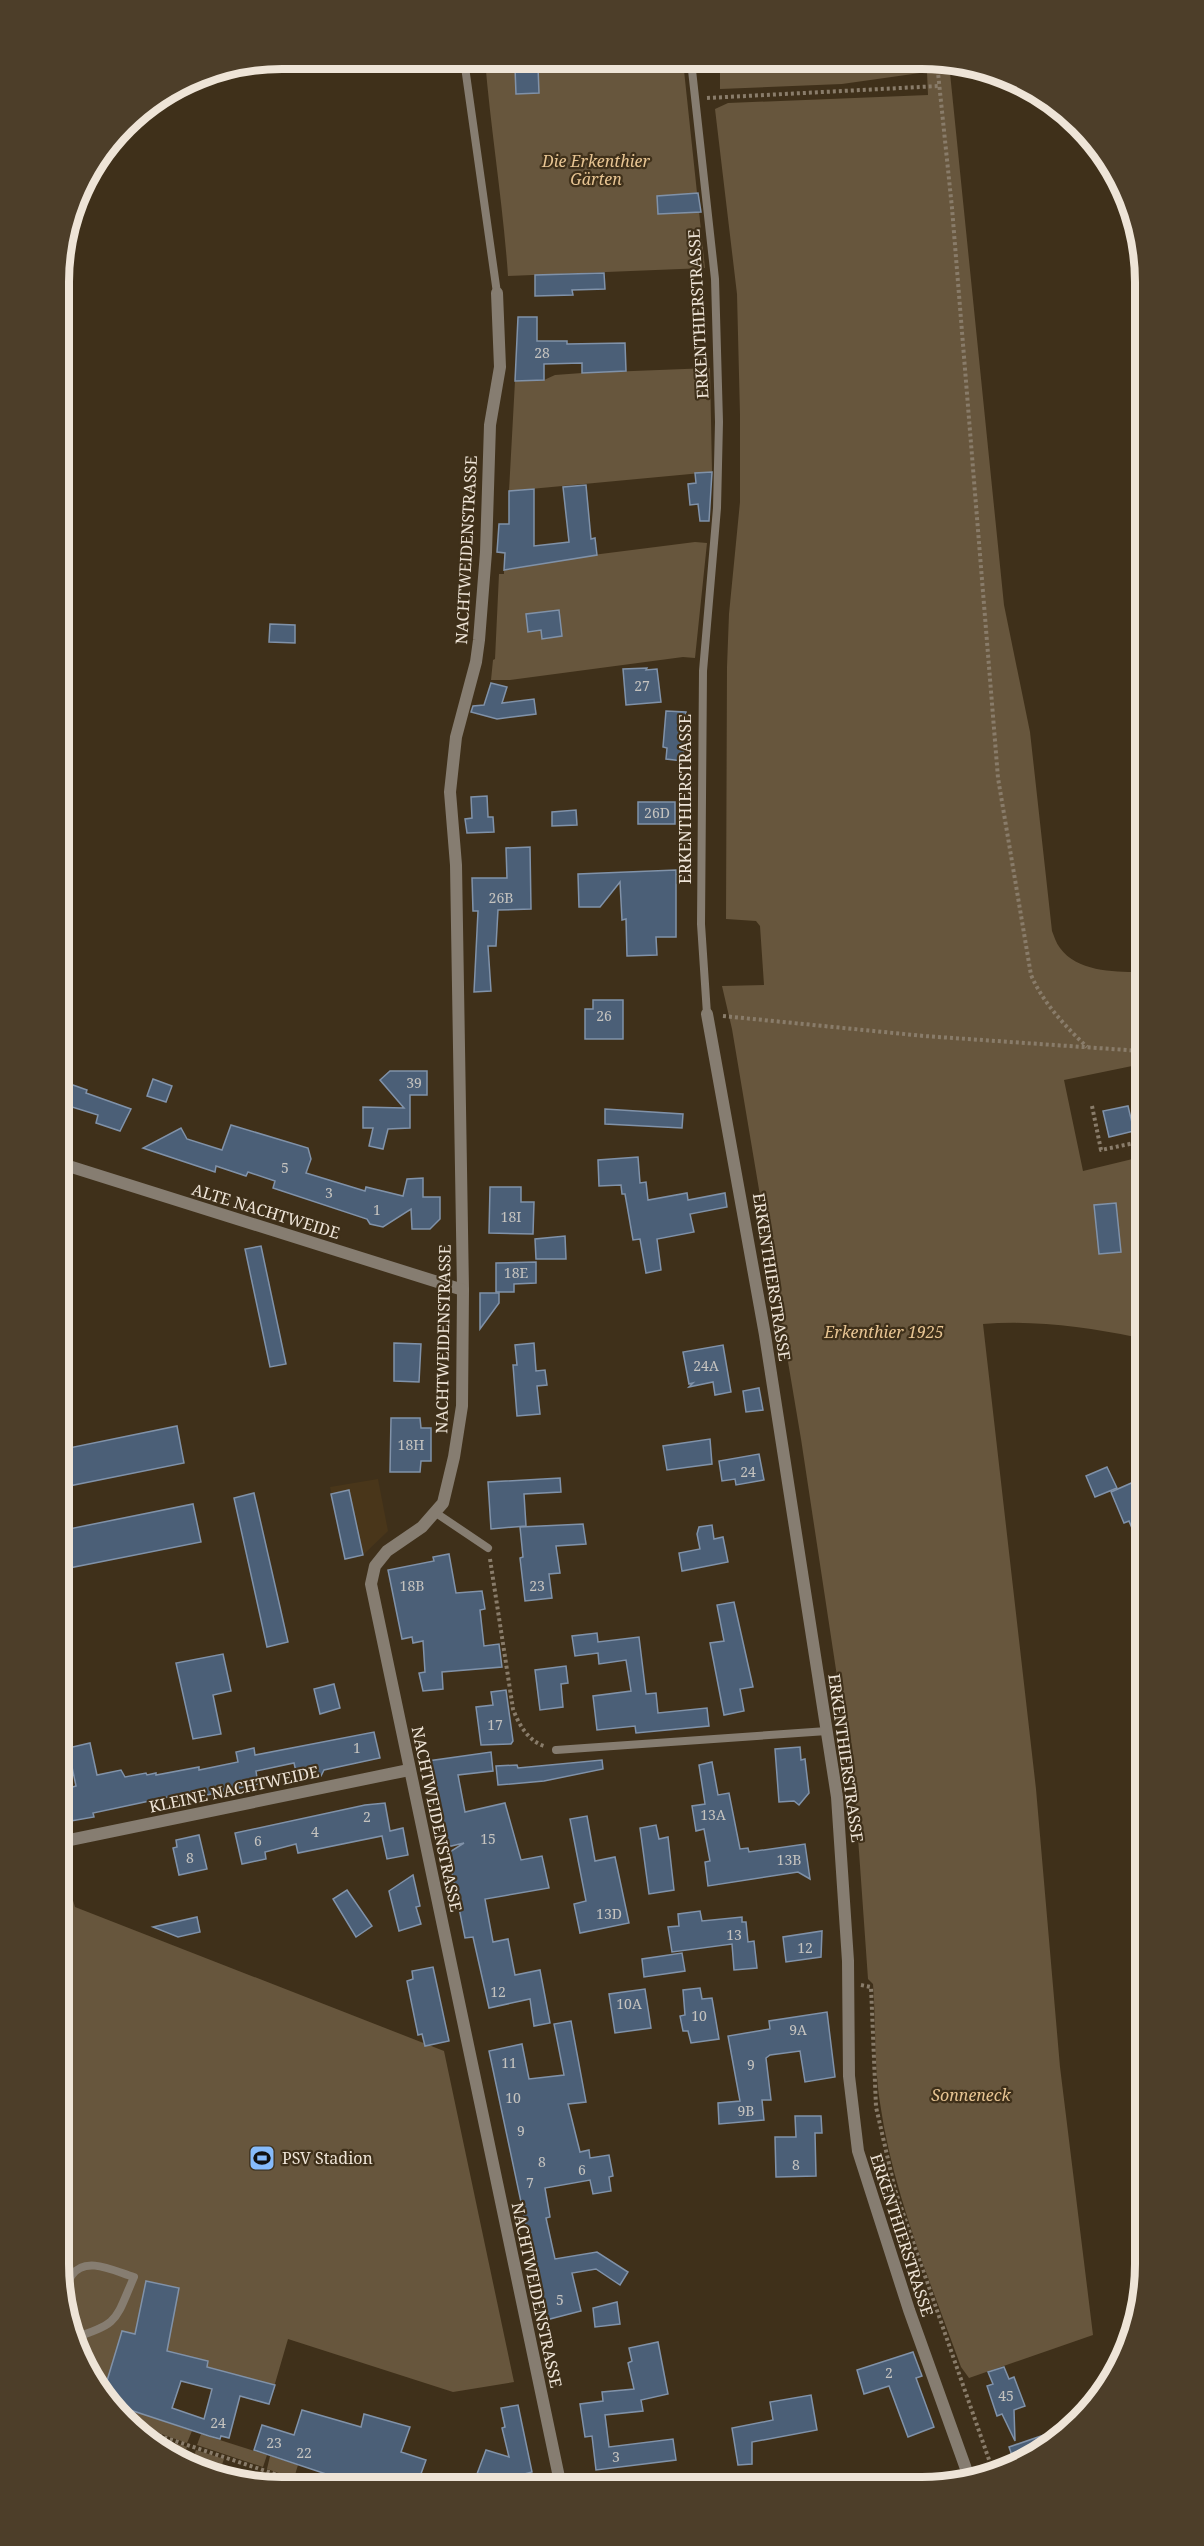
<svg xmlns="http://www.w3.org/2000/svg" width="1204" height="2546" font-family="'Noto Serif',serif">
  <rect width="100%" height="100%" fill="#3f301a"/>
  <polygon fill="#49361a" points="378,1479 388,1531 363,1555 345,1559 330,1487"/>
  <g fill="#67563d">
    <path d="M485 60 683 61 705 268 508 276C503 203 491 132 485 60Z"/>
    <path d="M713 61 949 63 1004 605 1030 732 1052 931C1054 936 1056 943 1060 948 1078 973 1118 972 1145 972V991L1139 992 1145 1068 1137 1065 1064 1080 1083 1171 1145 1156V1317L1135 1337C1086 1327 1033 1320 983 1324L1036 1789 1060 2067 1093 2335 969 2378 961 2367C930 2281 893 2194 880 2103 874 2065 876 2023 873 1984L868 1979 855 1795 801 1439 732 1029 722 986 764 985 760 926 756 921 726 919 727 667 729 614 740 502V415L737 294 715 109 728 103 928 95 927 72 842 84 720 89V71H714Z"/>
    <polygon points="710,368 712,472 509,491 515,381 544,380 555,375 582,373"/>
    <polygon points="695,542 707,543 695,658 683,657 510,680 491,680 493,660 495,659 499,574 504,574 504,570 569,558"/>
    <polygon points="59,1867 63,1868 75,1907 444,2051 514,2382 453,2392 288,2339 269,2404 172,2379 161,2396 154,2418 192,2431 187,2443 127,2422 89,2376 66,2322 59,2264"/>
    <polygon points="132,2429 187,2447 182,2464 134,2432"/>
    <polygon points="201,2434 267,2455 263,2467 197,2445"/>
    <polygon points="196,2450 224,2459 218,2476 190,2467"/>
    <polygon points="270,2456 298,2465 294,2478 267,2469"/>
  </g>
  <g fill="none" stroke-linecap="round" stroke-linejoin="round">
    <g stroke="#615240" stroke-width="6">
      <polyline points="175,2459 182,2461"/>
      <polyline points="192,2465 214,2474"/>
    </g>
  </g>
  <g fill="#4b5f77" stroke="#8092a9" stroke-width="1.5" fill-rule="evenodd">
    <polygon points="538,67 539,93 516,94 515,68"/>
    <polygon points="698,193 701,212 658,214 657,196"/>
    <polygon points="604,273 605,289 572,290 573,295 535,296 535,275"/>
    <polygon points="518,317 537,317 537,341 567,341 567,344 625,343 626,371 582,373 582,363 544,364 544,380 515,381"/>
    <polygon points="712,472 709,521 700,521 698,504 690,505 688,484 696,483 695,473"/>
    <polygon points="586,485 591,539 595,538 597,555 504,570 505,553 497,552 499,524 509,524 509,491 534,489 534,546 569,542 563,487"/>
    <polygon points="559,610 562,636 542,639 541,630 528,632 526,614"/>
    <polygon points="270,624 295,625 295,643 269,642"/>
    <polygon points="647,668 646,670 657,669 661,702 626,705 623,669"/>
    <polygon points="491,683 507,687 502,703 534,699 536,714 497,719 471,712 473,706 484,705"/>
    <polygon points="666,711 686,712 683,761 666,759 667,748 663,747"/>
    <polygon points="487,796 488,817 493,817 494,832 467,833 465,819 472,818 471,797"/>
    <rect x="638" y="802" width="37" height="22"/>
    <polygon points="576,810 577,825 552,826 552,812"/>
    <polygon points="530,847 531,909 498,910 496,946 488,946 491,991 474,992 478,911 473,911 472,878 507,878 506,848"/>
    <polygon points="676,870 676,937 656,937 657,955 627,956 626,919 622,920 620,882 600,907 579,907 578,874"/>
    <polygon points="593,1000 623,1000 623,1039 585,1039 585,1009 593,1009"/>
    <polygon points="390,1071 427,1071 427,1095 410,1095 410,1128 388,1129 383,1149 369,1146 373,1128 363,1128 363,1107 404,1108 380,1080"/>
    <polygon points="153,1079 172,1086 166,1102 147,1096"/>
    <polygon points="59,1080 87,1090 86,1093 131,1109 120,1131 96,1123 98,1115 59,1103"/>
    <polygon points="1128,1106 1134,1131 1109,1137 1103,1111"/>
    <polygon points="605,1109 683,1114 682,1128 605,1124"/>
    <polygon points="231,1125 308,1148 311,1159 306,1173 365,1191 366,1187 403,1196 407,1179 423,1178 423,1197 440,1197 440,1219 430,1229 412,1229 411,1209 383,1227 370,1224 367,1219 273,1188 275,1181 248,1172 246,1176 216,1166 215,1172 143,1148 181,1128 187,1139 222,1150"/>
    <polygon points="638,1157 640,1183 646,1182 648,1200 687,1193 688,1200 725,1193 727,1207 690,1214 694,1232 657,1239 661,1270 646,1273 640,1239 633,1240 625,1194 622,1194 621,1185 599,1186 598,1160"/>
    <polygon points="490,1187 521,1187 521,1202 534,1202 533,1234 489,1233"/>
    <polygon points="1116,1203 1121,1252 1099,1254 1094,1205"/>
    <polygon points="565,1236 566,1259 536,1259 535,1239"/>
    <polygon points="261,1246 286,1364 270,1367 245,1249"/>
    <polygon points="536,1262 536,1283 514,1284 514,1292 496,1292 496,1263"/>
    <polygon points="480,1293 499,1293 499,1303 480,1329"/>
    <polygon points="394,1343 421,1344 419,1382 394,1381"/>
    <polygon points="534,1343 536,1371 545,1370 547,1385 537,1386 540,1414 517,1416 513,1365 517,1365 515,1345"/>
    <polygon points="723,1345 731,1392 715,1395 713,1382 689,1387 693,1383 689,1384 683,1352"/>
    <polygon points="759,1388 763,1410 746,1412 743,1391"/>
    <polygon points="391,1418 420,1418 421,1428 431,1428 431,1461 421,1461 420,1472 390,1472"/>
    <polygon points="177,1426 184,1463 59,1488 59,1450"/>
    <polygon points="710,1439 712,1464 667,1470 663,1446"/>
    <polygon points="759,1454 764,1480 736,1485 735,1479 722,1481 719,1461"/>
    <polygon points="1107,1467 1117,1488 1095,1497 1086,1476"/>
    <polygon points="1145,1477 1145,1559 1129,1521 1124,1523 1111,1492"/>
    <polygon points="560,1478 561,1492 524,1494 526,1526 491,1529 488,1482"/>
    <polygon points="349,1490 363,1555 345,1559 331,1494"/>
    <polygon points="254,1493 288,1642 267,1647 234,1498"/>
    <polygon points="193,1504 201,1542 59,1570 59,1531"/>
    <polygon points="583,1524 586,1544 556,1546 560,1573 549,1574 552,1598 525,1601 520,1558 523,1557 520,1527"/>
    <polygon points="712,1525 714,1539 723,1537 728,1562 682,1571 679,1553 700,1549 697,1534 699,1527"/>
    <polygon points="449,1554 456,1593 482,1591 485,1609 480,1610 484,1646 499,1644 502,1667 442,1672 443,1689 423,1691 419,1673 425,1672 423,1641 413,1643 412,1637 402,1639 388,1570 434,1561 433,1557"/>
    <polygon points="734,1602 753,1687 740,1689 744,1711 724,1715 710,1643 724,1641 717,1605"/>
    <polygon points="597,1633 598,1642 639,1637 646,1694 656,1693 658,1713 707,1708 709,1726 636,1733 635,1726 597,1730 593,1696 631,1691 626,1660 599,1664 598,1653 575,1656 572,1636"/>
    <polygon points="223,1654 231,1691 213,1695 221,1734 193,1739 176,1663"/>
    <polygon points="566,1666 568,1683 561,1684 563,1707 540,1710 535,1670"/>
    <polygon points="334,1684 340,1708 320,1714 314,1689"/>
    <polygon points="506,1690 513,1741 511,1744 481,1745 476,1707 493,1705 491,1692"/>
    <polygon points="374,1732 380,1758 324,1770 321,1776 316,1773 297,1776 294,1763 256,1771 258,1784 174,1802 173,1796 93,1813 94,1817 59,1823 59,1798 70,1793 69,1788 76,1786 68,1748 90,1743 97,1775 121,1770 125,1777 146,1773 147,1775 156,1773 156,1775 199,1767 199,1770 238,1762 236,1752 254,1748 255,1755"/>
    <polygon points="800,1747 801,1760 805,1759 809,1793 799,1805 794,1801 779,1802 775,1749"/>
    <polygon points="491,1752 493,1771 458,1775 465,1812 505,1803 521,1860 542,1856 549,1888 485,1899 493,1942 508,1939 515,1975 540,1970 550,2023 534,2026 530,1999 489,2008 473,1937 465,1938 448,1853 464,1843 447,1847 428,1761"/>
    <polygon points="602,1760 603,1769 544,1781 498,1785 496,1766 517,1765 518,1768"/>
    <polygon points="712,1762 718,1795 729,1793 740,1849 748,1848 749,1852 805,1844 810,1879 798,1872 708,1886 705,1862 710,1861 704,1829 696,1831 692,1806 705,1804 699,1765"/>
    <polygon points="385,1803 390,1831 403,1828 408,1855 387,1859 382,1836 298,1853 296,1844 265,1852 266,1859 242,1864 235,1833 365,1805"/>
    <polygon points="587,1816 595,1861 615,1857 629,1923 580,1933 574,1904 586,1901 570,1819"/>
    <polygon points="656,1825 659,1839 668,1837 674,1890 649,1894 640,1828"/>
    <polygon points="199,1835 207,1869 179,1875 173,1848 177,1847 176,1840"/>
    <polygon points="413,1875 420,1906 416,1907 421,1924 399,1931 389,1891"/>
    <polygon points="347,1890 372,1926 356,1937 333,1899"/>
    <polygon points="700,1911 702,1921 742,1917 742,1922 746,1922 748,1942 754,1941 757,1968 734,1970 732,1944 672,1952 668,1927 679,1926 678,1914"/>
    <polygon points="197,1917 200,1932 178,1937 153,1927"/>
    <polygon points="822,1931 821,1957 786,1962 783,1937"/>
    <polygon points="682,1953 685,1971 644,1977 642,1959"/>
    <polygon points="433,1967 449,2041 425,2046 422,2034 418,2035 407,1981 413,1979 412,1971"/>
    <polygon points="700,1988 702,1999 712,1998 719,2039 691,2043 688,2031 683,2031 680,2016 685,2015 683,1990"/>
    <polygon points="645,1989 651,2028 615,2033 609,1994"/>
    <polygon points="827,2012 835,2077 805,2082 800,2051 770,2055 766,2058 771,2100 762,2100 764,2120 719,2124 718,2103 740,2101 728,2036 770,2029 769,2021"/>
    <polygon points="571,2021 586,2102 568,2104 580,2152 589,2150 590,2158 609,2155 613,2176 609,2177 611,2191 593,2194 590,2180 545,2188 550,2217 546,2218 555,2259 597,2252 628,2272 620,2285 596,2269 572,2273 581,2311 546,2320 489,2051 522,2044 529,2079 564,2075 554,2024"/>
    <polygon points="795,2116 821,2116 822,2133 815,2133 816,2176 776,2177 775,2137 796,2137"/>
    <path d="M146 2281 179 2288 167 2351 208 2361 207 2367 275 2385 269 2404 240 2396 229 2438 221 2436 220 2439 209 2436 112 2404 103 2394 122 2331 135 2334ZM181 2381 212 2389 204 2419 172 2408Z"/>
    <polygon points="617,2302 620,2324 595,2327 593,2308"/>
    <polygon points="658,2342 668,2394 641,2400 643,2411 605,2415 609,2447 673,2439 676,2460 596,2470 592,2436 585,2437 580,2404 603,2401 602,2392 634,2389 628,2363 632,2361 629,2348"/>
    <polygon points="913,2352 922,2376 916,2378 934,2427 908,2437 889,2386 864,2394 857,2370"/>
    <polygon points="1004,2367 1009,2379 1014,2377 1025,2406 1014,2410 1015,2441 1002,2414 997,2416 987,2386 993,2384 988,2372"/>
    <polygon points="811,2395 817,2430 752,2442 752,2464 738,2465 732,2428 773,2420 770,2402"/>
    <polygon points="518,2405 532,2472 520,2475 518,2482 474,2482 486,2450 509,2457 502,2428 505,2427 501,2408"/>
    <polygon points="302,2410 361,2427 364,2414 410,2427 401,2452 426,2460 418,2482 353,2483 254,2450 262,2425 294,2435"/>
    <polygon points="1044,2435 1048,2448 1015,2464 1009,2447"/>
  </g>
  <g fill="none" stroke-linecap="round" stroke-linejoin="round">
    <g stroke="#897c6a" stroke-width="4" stroke-dasharray="3 3" stroke-linecap="butt">
      <path d="M937 63 952 208 998 778 1031 975C1043 1003 1066 1027 1087 1047"/>
      <polyline points="707,98 939,86"/>
      <polyline points="723,1016 924,1036 1141,1051 1145,1055"/>
      <polyline points="1092,1106 1101,1150 1139,1142"/>
      <polyline points="1135,1120 1145,1171"/>
      <path d="M490 1559 513 1709C518 1723 528 1741 544 1746"/>
      <polyline points="861,1985 871,1987 876,2107 895,2190 994,2474"/>
      <polyline points="130,2426 302,2483"/>
    </g>
    <g stroke="#867d71" stroke-width="8">
      <polyline points="464,60 497,293"/>
      <polyline points="691,61 715,279 719,422 717,508 703,671 701,924 707,1014"/>
      <polyline points="436,1513 488,1548"/>
      <polyline points="556,1750 827,1731"/>
      <path d="M63 2296C66 2290 68 2280 72 2275 86 2255 116 2272 134 2277 115 2320 120 2324 73 2338"/>
    </g>
    <g stroke="#867d71" stroke-width="12">
      <polyline points="497,293 500,367 490,425 486,552 479,640 476,662 456,737 450,792 456,865 463,1290 462,1406 454,1457 443,1503 422,1527 387,1551 375,1566 371,1584 560,2482"/>
      <polyline points="707,1014 765,1335 837,1797 848,1961 849,2076 858,2151 909,2310 970,2480"/>
      <polyline points="59,1163 463,1290"/>
      <polyline points="65,1841 409,1770"/>
    </g>
  </g>
  <defs>
    <g id="stadium-square" transform="scale(1.35)"><rect x="-9" y="-9" width="18" height="18" rx="4" fill="#86bbfb" stroke="#3f301a"/><path d="M0-5a6.5 5 0 1 0 0 10a6.5 5 0 1 0 0-10ZM-3.5-1.8h7v3.6h-7Z" fill="#111"/></g>
  </defs>
  <g fill-rule="evenodd">
    <use href="#stadium-square" x="262" y="2158"/>
  </g>
  <g text-anchor="middle" stroke-width="4.5" stroke-linejoin="round" paint-order="stroke">
    <g font-size="14" fill="#c5c3bf">
      <text x="542" y="358">28</text>
      <text x="642" y="691">27</text>
      <text x="657" y="818">26D</text>
      <text x="501" y="903">26B</text>
      <text x="604" y="1021">26</text>
      <text x="414" y="1088">39</text>
      <text x="285" y="1173">5</text>
      <text x="329" y="1198">3</text>
      <text x="377" y="1215">1</text>
      <text x="511" y="1222">18I</text>
      <text x="516" y="1278">18E</text>
      <text x="706" y="1371">24A</text>
      <text x="411" y="1450">18H</text>
      <text x="748" y="1477">24</text>
      <text x="412" y="1591">18B</text>
      <text x="537" y="1591">23</text>
      <text x="495" y="1730">17</text>
      <text x="357" y="1753">1</text>
      <text x="713" y="1820">13A</text>
      <text x="367" y="1822">2</text>
      <text x="315" y="1837">4</text>
      <text x="488" y="1844">15</text>
      <text x="258" y="1846">6</text>
      <text x="190" y="1863">8</text>
      <text x="789" y="1865">13B</text>
      <text x="609" y="1919">13D</text>
      <text x="734" y="1940">13</text>
      <text x="805" y="1953">12</text>
      <text x="498" y="1997">12</text>
      <text x="629" y="2009">10A</text>
      <text x="699" y="2021">10</text>
      <text x="798" y="2035">9A</text>
      <text x="509" y="2068">11</text>
      <text x="751" y="2070">9</text>
      <text x="513" y="2103">10</text>
      <text x="746" y="2116">9B</text>
      <text x="521" y="2136">9</text>
      <text x="542" y="2167">8</text>
      <text x="796" y="2170">8</text>
      <text x="582" y="2175">6</text>
      <text x="530" y="2188">7</text>
      <text x="560" y="2305">5</text>
      <text x="889" y="2378">2</text>
      <text x="1006" y="2401">45</text>
      <text x="218" y="2428">24</text>
      <text x="274" y="2448">23</text>
      <text x="304" y="2458">22</text>
      <text x="616" y="2462">3</text>
    </g>
    <g font-size="16" font-style="italic" fill="#e8c593" stroke="#3f301a">
      <text x="596" y="167">Die Erkenthier<tspan x="596" dy="18">Gärten</tspan></text>
      <text x="884" y="1338">Erkenthier 1925</text>
      <text x="971" y="2101">Sonneneck</text>
    </g>
    <g font-size="16" fill="#eee4d7" stroke="#3f301a">
      <text transform="translate(698 314) rotate(-93)" y="6">ERKENTHIERSTRASSE</text>
      <text transform="translate(466 550) rotate(-87)" y="6">NACHTWEIDENSTRASSE</text>
      <text transform="translate(685 799) rotate(-90)" y="6">ERKENTHIERSTRASSE</text>
      <text transform="translate(266 1211) rotate(17)" y="6">ALTE NACHTWEIDE</text>
      <text transform="translate(772 1277) rotate(81)" y="6">ERKENTHIERSTRASSE</text>
      <text transform="translate(443 1339) rotate(-89)" y="6">NACHTWEIDENSTRASSE</text>
      <text transform="translate(846 1758) rotate(82)" y="6">ERKENTHIERSTRASSE</text>
      <text transform="translate(234 1789) rotate(-12)" y="6">KLEINE NACHTWEIDE</text>
      <text transform="translate(437 1819) rotate(78)" y="6">NACHTWEIDENSTRASSE</text>
      <text transform="translate(902 2235) rotate(72)" y="6">ERKENTHIERSTRASSE</text>
      <text transform="translate(537 2295) rotate(78)" y="6">NACHTWEIDENSTRASSE</text>
    </g>
    <g font-size="16" fill="#eee4d7" stroke="#3f301a" text-anchor="start">
      <text x="282" y="2164">PSV Stadion</text>
    </g>
  </g>
  <path d="M0 0H1204V2546H0ZM282 69H922A213 213 0 0 1 1135 282V2264A213 213 0 0 1 922 2477H282A213 213 0 0 1 69 2264V282A213 213 0 0 1 282 69Z" fill="#4d3e29" fill-rule="evenodd"/>
  <path fill="none" stroke="#eee4d7" stroke-width="8" d="M282 69H922A213 213 0 0 1 1135 282V2264A213 213 0 0 1 922 2477H282A213 213 0 0 1 69 2264V282A213 213 0 0 1 282 69Z"/>
</svg>
